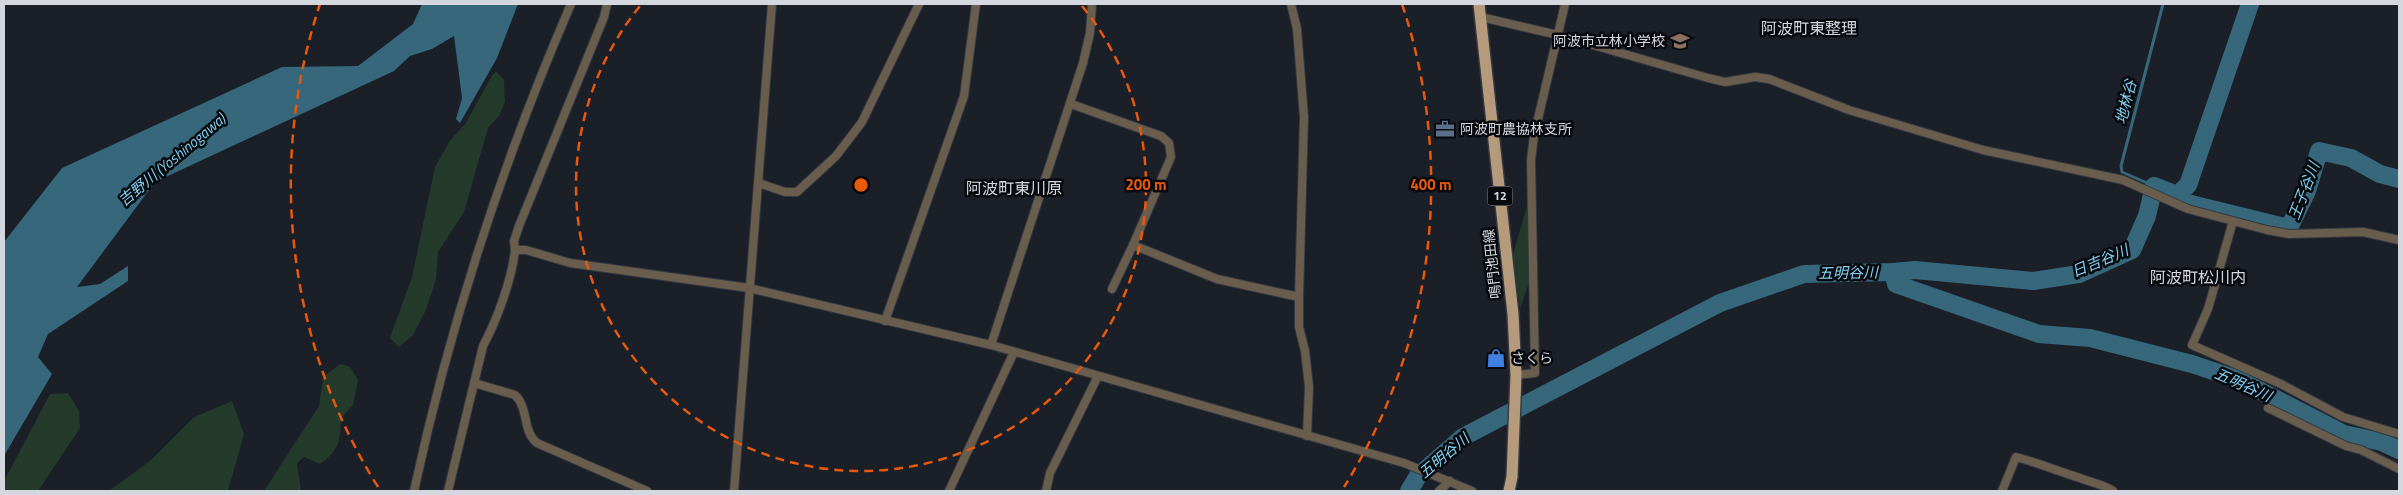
<svg xmlns="http://www.w3.org/2000/svg" width="2403" height="495" font-family="'Titillium Web','Noto Sans JP',sans-serif">
  <rect width="100%" height="100%" fill="#1a1f28"/>
  <g fill="#243a2a">
    <polygon points="496,71 504,80 505,102 499,116 488,128 464,212 438,252 436,279 426,310 413,335 399,347 390,338 412,277 435,167 449,142 466,123 491,77"/>
    <polygon points="1528,203 1530,280 1520,309 1513,254"/>
    <path d="M340 364 350 367 358 380 353 405 341 418C340 441 340 450 320 464L304 457 297 463 301 491H264L319 406 323 377Z"/>
    <polygon points="68,393 79,411 80,428 38,491 4,491 4,481 50,394"/>
    <polygon points="232,401 244,434 228,491 109,491 151,460 194,417"/>
  </g>
  <polygon fill="#36677b" points="422,4 518,4 497,58 460,123 456,119 462,98 454,36 432,49 410,56 394,71 155,182 77,287 100,284 128,266 128,281 48,334 38,357 52,374 4,456 4,242 62,168 282,67 358,66 413,24"/>
  <g fill="none" stroke-linecap="round" stroke-linejoin="round">
    <polyline stroke="#36677b" stroke-width="3" points="2154,186 2122,172 2121,166 2163,4"/>
    <g stroke="#36677b" stroke-width="18">
      <polyline points="2177,195 2182,201 2191,204 2289,228 2307,191 2319,151 2351,158 2380,174 2399,179"/>
      <polyline points="1893,272 1896,284 2039,334 2090,338 2192,364 2237,379 2344,434 2382,442 2399,450"/>
      <polyline points="1409,491 1418,476 1463,437 1720,303 1804,274 1893,272 1915,270 2033,281 2079,274 2132,250 2147,216 2154,186 2177,195 2188,185 2250,4"/>
    </g>
    <g stroke="#343941" stroke-width="10">
      <g id="minor">
        <polyline points="607,4 604,17 519,226 514,241 515,250 526,250 570,263 749,288 991,345 1404,463 1472,491"/>
        <polyline points="1291,4 1297,29 1304,117 1299,297 1299,327 1305,351 1309,387 1307,436"/>
        <polyline points="1481,17 1558,35 1708,78 1725,82 1755,77 1769,79 1849,110 1983,150 2123,180 2188,209 2267,230 2289,234 2363,232 2399,240"/>
        <polyline points="1071,104 1161,136 1169,143 1171,157 1133,245"/>
        <polyline points="758,183 785,192 797,192 836,156 862,122 919,4"/>
        <polyline points="2233,221 2208,309 2192,345 2281,384 2343,417 2399,434"/>
        <polyline points="1112,289 1133,245 1217,279 1299,297"/>
        <polyline points="885,321 964,96 976,4"/>
        <polyline points="991,345 1083,63 1090,33 1092,4"/>
        <polyline points="1516,375 1535,373 1531,160 1534,136 1565,4"/>
        <path d="M474 383 515 395C529 408 522 431 537 443L647 491"/>
        <polyline points="2268,408 2346,446 2361,450 2399,469"/>
        <path d="M414 491C450 324 503 161 571 4"/>
        <path d="M448 491 483 346C497 320 512 279 515 250"/>
        <polyline points="734,491 772,4"/>
        <polyline points="949,491 1014,352"/>
        <polyline points="1046,491 1050,473 1098,376"/>
        <polyline points="1439,491 1450,481"/>
        <path d="M2002 491 2016 457C2038 463 2058 471 2080 478 2092 483 2103 484 2113 491"/>
      </g>
    </g>
    <g stroke="#343941" stroke-width="14">
      <polyline id="primary" points="1479,4 1513,314 1516,375 1512,477 1509,491"/>
    </g>
    <use href="#minor" stroke="#695d4e" stroke-width="8"/>
    <use href="#primary" stroke="#b59b7c" stroke-width="11"/>
  </g>
  <g fill="none" stroke="#e8590c" stroke-width="2.5" stroke-dasharray="9 6">
    <path d="M1082 6A285 285 0 1 1 640 6"/>
    <path d="M378 487A570 570 0 0 1 320 4M1402 4A570 570 0 0 1 1344 487"/>
  </g>
  <defs>
    <g id="school-bare" transform="scale(1.5)"><path d="M0-5L7-2L0 1L-7-2ZM-4 1L0 2.5L4 1V4Q0 6-4 4Z" fill="#8d6e63" stroke="#07090d" stroke-width="2.5" paint-order="stroke"/></g>
    <g id="office-bare" transform="scale(1.5)"><path d="M-6-3h4V-5.5h4V-3h4V5H-6ZM-1-4.5V-3h2v-1.5ZM-6 0V1H6V0Z" fill="#5c6f8a" stroke="#07090d" stroke-width="2.5" paint-order="stroke"/></g>
    <g id="shop-bare" transform="scale(1.5)"><path d="M-5-2.5h2.3a2.7 3.5 0 0 1 5.4 0H5L5.5 6h-11ZM-1.5-2.5h3a1.5 2.3 0 0 0-3 0Z" fill="#3f7fe0" stroke="#07090d" stroke-width="2.5" paint-order="stroke"/></g>
  </defs>
  <g fill-rule="evenodd">
    <use href="#school-bare" x="1680" y="41"/>
    <use href="#office-bare" x="1445" y="129"/>
    <use href="#shop-bare" x="1496" y="358"/>
  </g>
  <g text-anchor="middle" stroke-width="5" stroke-linejoin="round" paint-order="stroke">
    <rect fill="#07090d" stroke="#96999f" stroke-width="1" x="1487.5" y="186.5" width="25" height="19" rx="4"/>
    <g font-size="12" font-weight="bold" fill="#d4d7de">
      <text x="1500" y="200">12</text>
    </g>
    <g font-size="14" fill="#d4d7de" stroke="#07090d" text-anchor="start">
      <text x="1665" y="46" text-anchor="end">阿波市立林小学校</text>
      <text x="1460" y="134">阿波町農協林支所</text>
      <text x="1511" y="363">さくら</text>
    </g>
    <g font-size="14" fill="#d4d7de" stroke="#07090d">
      <text transform="translate(1492 264) rotate(-96)" y="5">鳴門池田線</text>
    </g>
    <g font-size="15" font-style="italic" fill="#81d1f3" stroke="#07090d">
      <text transform="translate(2126 102) rotate(-76)" y="5">地林谷</text>
      <text transform="translate(172 160) rotate(-40)" y="5">吉野川 (Yoshinogawa)</text>
      <text transform="translate(2304 191) rotate(-69)" y="5">王子谷川</text>
      <text transform="translate(2100 261) rotate(-23)" y="5">日吉谷川</text>
      <text transform="translate(1848 273) rotate(-1)" y="5">五明谷川</text>
      <text transform="translate(2243 385) rotate(24)" y="5">五明谷川</text>
      <text transform="translate(1444 456) rotate(-40)" y="5">五明谷川</text>
    </g>
    <g font-size="16" fill="#d4d7de" stroke="#07090d">
      <text x="1809" y="34">阿波町東整理</text>
      <text x="1014" y="194">阿波町東川原</text>
      <text x="2198" y="283">阿波町松川内</text>
    </g>
  </g>
  <circle cx="861" cy="185" r="8" fill="#e8590c" stroke="#07090d" stroke-width="2.5"/>
  <g font-size="15" text-anchor="middle" font-weight="bold" fill="#e8590c" stroke="#07090d" stroke-width="5" stroke-linejoin="round" paint-order="stroke">
    <text x="1146" y="190">200 m</text>
    <text x="1431" y="190">400 m</text>
  </g>
  <rect width="2403" height="495" fill="none" stroke="#d4d7de" stroke-width="10"/>
</svg>
